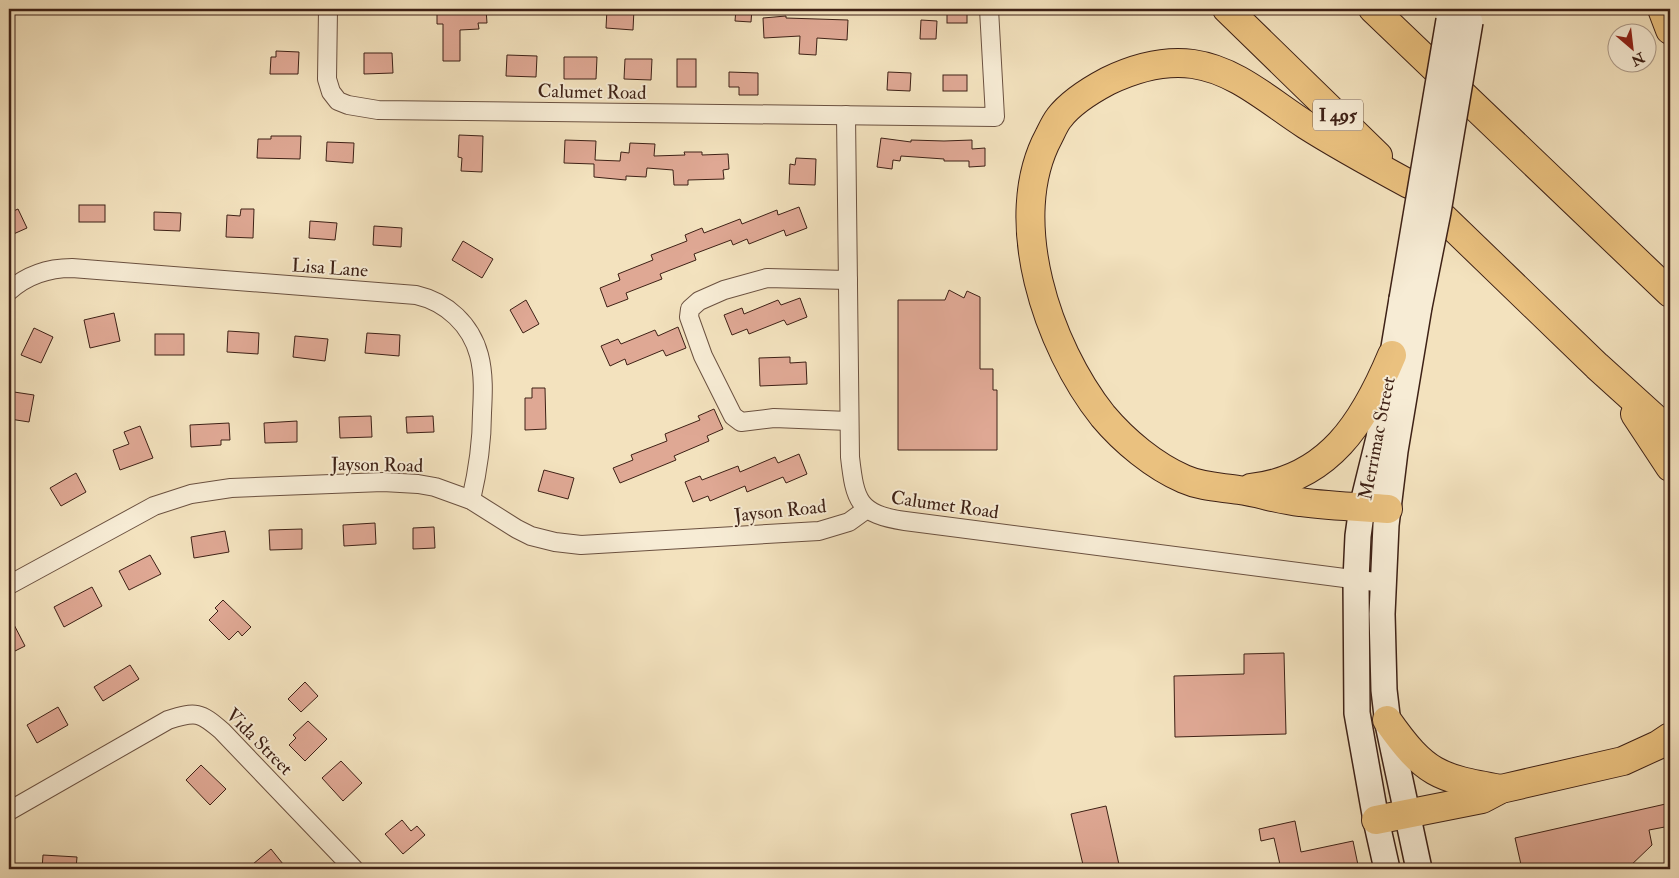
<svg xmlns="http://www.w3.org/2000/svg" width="1679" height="878" font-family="'IM FELL Double Pica',serif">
  <rect width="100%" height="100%" fill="#f3e2be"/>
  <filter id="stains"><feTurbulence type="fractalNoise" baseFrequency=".004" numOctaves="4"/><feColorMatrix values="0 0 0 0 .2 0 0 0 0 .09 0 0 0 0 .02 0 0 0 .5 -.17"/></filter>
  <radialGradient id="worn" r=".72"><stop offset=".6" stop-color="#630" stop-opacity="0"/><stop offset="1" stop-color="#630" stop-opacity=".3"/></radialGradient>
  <g fill="#dfa894" stroke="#3e2116">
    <polygon points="437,9 486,9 487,23 478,23 479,29 460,30 460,61 443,61 443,24 437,24"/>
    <polygon points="607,9 634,9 633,30 606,28"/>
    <polygon points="736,9 752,9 751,22 735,21"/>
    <rect x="947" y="9" width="20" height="14"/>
    <polygon points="786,16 786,18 848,20 847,40 817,38 816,55 799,54 800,36 764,38 763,18"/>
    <polygon points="921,20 937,21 936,39 920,39"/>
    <polygon points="276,51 299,52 298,74 270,74 271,57 276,57"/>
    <polygon points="364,53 392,53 393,73 364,74"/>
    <polygon points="507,55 537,56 536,77 506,76"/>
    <polygon points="564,57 597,57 596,79 564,79"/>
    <polygon points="625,59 652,59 651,80 624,79"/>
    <rect x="677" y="59" width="19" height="28"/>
    <polygon points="729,72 758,73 758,95 739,95 739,87 729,87"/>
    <polygon points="888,72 911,73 910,91 887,90"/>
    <rect x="943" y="75" width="24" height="16"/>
    <polygon points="459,135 483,136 482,172 461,171 462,158 458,157"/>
    <polygon points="271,136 301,136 300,159 257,158 258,139 271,139"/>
    <polygon points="881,138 911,142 911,140 944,141 972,140 972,149 985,148 985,166 969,167 969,161 944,161 944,159 901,156 900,161 893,160 892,169 877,167"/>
    <polygon points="565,140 596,141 595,160 620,161 621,152 629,153 630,143 655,144 654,156 685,155 684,152 702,152 702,155 728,154 729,169 723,170 724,179 688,180 688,185 674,185 673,170 647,168 646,177 626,176 626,180 594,177 594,164 564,163"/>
    <polygon points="327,142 354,143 353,163 326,161"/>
    <polygon points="796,158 816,159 815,185 789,184 790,164 795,165"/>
    <rect x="79" y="205" width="26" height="17"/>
    <polygon points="799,207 807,228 786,236 784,230 749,244 747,239 733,245 731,240 694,254 696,260 660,274 662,279 626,293 628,299 607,307 600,288 620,280 618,274 653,260 651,255 687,241 685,235 702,228 704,233 740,219 742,224 777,210 778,215"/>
    <polygon points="18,209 27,228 9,236 9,213"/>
    <polygon points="241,209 254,209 253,238 226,237 227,215 240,216"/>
    <polygon points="154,212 181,213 180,231 154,230"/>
    <polygon points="310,221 337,223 335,240 309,238"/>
    <polygon points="374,226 402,228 401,247 373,245"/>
    <polygon points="463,241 493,259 482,278 452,260"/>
    <polygon points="949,290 964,298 967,291 980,297 980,369 993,369 993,390 997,390 997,450 898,450 898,300 945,300"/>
    <polygon points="800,298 807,317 787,325 784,320 749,334 747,329 732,335 724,315 742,308 744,314 778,300 781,305"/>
    <polygon points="526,300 539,324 523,333 510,310"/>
    <polygon points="114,313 120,341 90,348 84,320"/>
    <polygon points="678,327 686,348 666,356 663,350 627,365 625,359 610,366 601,346 618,339 621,344 655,330 658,336"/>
    <polygon points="34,328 53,337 41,363 21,355"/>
    <polygon points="228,331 259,333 258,354 227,352"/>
    <polygon points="367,333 400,335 399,356 365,353"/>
    <rect x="155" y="334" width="29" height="21"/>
    <polygon points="295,336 328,339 325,361 293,357"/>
    <polygon points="790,357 790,363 806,362 807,384 760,386 759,358"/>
    <polygon points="532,388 545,388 546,429 525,430 525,398 532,398"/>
    <polygon points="14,392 34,395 29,422 10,419"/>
    <polygon points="714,409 723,429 707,436 709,441 674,456 676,460 620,483 613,468 633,460 631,455 667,441 665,434 700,420 698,416"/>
    <polygon points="371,416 372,437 340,438 339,417"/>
    <polygon points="433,416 434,432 407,433 406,417"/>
    <polygon points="297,421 297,442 265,443 264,423"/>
    <polygon points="229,423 230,440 221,440 221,445 191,447 190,425"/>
    <polygon points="140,426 153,458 120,470 113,450 129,444 124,432"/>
    <polygon points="799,454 807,474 786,483 783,477 747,492 745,486 710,501 708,496 693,502 685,482 700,476 702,480 738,466 740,472 775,457 778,463"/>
    <polygon points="544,470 574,478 568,499 538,491"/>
    <polygon points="76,473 86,492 61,506 50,488"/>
    <polygon points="375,523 376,544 344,546 343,525"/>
    <polygon points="434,527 435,548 413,549 413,528"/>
    <polygon points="302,529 302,549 270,550 269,530"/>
    <polygon points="225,531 229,552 194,558 191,537"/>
    <polygon points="150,555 161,574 129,590 119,571"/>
    <polygon points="92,587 102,606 64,627 54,607"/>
    <polygon points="223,600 251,627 242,636 238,631 229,640 209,620 218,611 215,608"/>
    <polygon points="9,615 25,646 9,654"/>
    <polygon points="1284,653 1286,734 1175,737 1174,676 1244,674 1244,654"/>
    <polygon points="130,665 139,679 103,701 94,687"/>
    <polygon points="305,682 318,696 301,712 288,699"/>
    <polygon points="58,707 68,725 37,743 27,725"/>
    <polygon points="308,721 327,739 305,761 289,745 296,738 293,735"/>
    <polygon points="341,761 362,783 343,801 322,778"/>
    <polygon points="201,765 226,789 210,805 186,780"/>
    <polygon points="1670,803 1670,826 1649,830 1652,845 1627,869 1522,869 1515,838"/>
    <polygon points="1106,806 1120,869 1084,869 1071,814"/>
    <polygon points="402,820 411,831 417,826 425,835 403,854 385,834"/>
    <polygon points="1295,821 1301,852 1353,841 1358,865 1336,869 1281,869 1274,838 1261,841 1259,829"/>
    <polygon points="271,849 287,869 247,869"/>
    <polygon points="43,855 77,857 76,869 42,869"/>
  </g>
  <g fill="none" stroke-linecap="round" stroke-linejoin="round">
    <g stroke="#6b5140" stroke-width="20">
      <g id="minor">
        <polyline points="328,9 327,79 331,92 338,101 348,105 378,110 995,117 989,9"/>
        <path d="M846 115 850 457C855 501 858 514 905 521L1383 583"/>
        <polyline points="848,280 767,278 724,290 699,301 690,309 689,317 703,356 733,416 741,422 774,418 849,421"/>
        <path d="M9 291C27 275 47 268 72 268L416 295C447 302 471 325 479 355 484 374 483 394 482 413 482 443 478 470 471 500"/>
        <polyline points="9,585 154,506 191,494 231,488 383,482 418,484 435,487 471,500 517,529 531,536 555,542 581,545 819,531 849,522 867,509"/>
        <path d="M9 811 168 720C196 711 200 712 222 731L354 869"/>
      </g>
    </g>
    <g stroke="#3e2116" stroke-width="28">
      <g id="secondary">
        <polyline points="1387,869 1376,820 1357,713 1356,580 1358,536 1362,507 1379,438 1402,299"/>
        <polyline points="1419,869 1388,724 1384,690 1382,614 1386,525 1395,451 1419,307"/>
      </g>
    </g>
    <g stroke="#3e2116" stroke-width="30">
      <g id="motorway">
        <polyline points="1227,9 1378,156"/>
        <polyline points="1373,9 1670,293"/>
        <polyline points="1662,9 1670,30"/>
        <polyline points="1422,197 1597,366 1670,432"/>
        <polyline points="1635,414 1670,467"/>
        <path d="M1251 488C1329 479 1364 422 1392 355"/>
        <path d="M1388 509C1359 507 1329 506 1300 502 1280 500 1260 493 1239 490 1220 487 1202 487 1184 479 1154 466 1124 441 1103 416 1048 347 1004 219 1049 136 1052 130 1055 123 1059 118 1071 102 1091 90 1108 81 1135 68 1163 60 1193 64 1236 70 1270 102 1306 125 1339 146 1374 165 1409 184"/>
        <path d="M1387 720C1425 774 1438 778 1501 789"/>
        <polyline points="1376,820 1482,799 1501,789 1623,761 1658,745 1670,737"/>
      </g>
    </g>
    <use href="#minor" stroke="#f7ecd5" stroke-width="18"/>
    <use href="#secondary" stroke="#f7ecd5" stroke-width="25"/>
    <use href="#motorway" stroke="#eac17f" stroke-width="28"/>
    <g stroke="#3e2116" stroke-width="28" stroke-linecap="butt">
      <g id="secondary-bridge">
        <polyline points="1402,299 1449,20"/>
        <polyline points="1419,307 1438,212 1470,22"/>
      </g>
    </g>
    <use href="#secondary-bridge" stroke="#f7ecd5" stroke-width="25"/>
  </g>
  <g text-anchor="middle" stroke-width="4" stroke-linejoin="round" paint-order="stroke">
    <rect fill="#f7ecd5" stroke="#765e4f" stroke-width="1" x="1313" y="99.5" width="50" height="31" rx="4"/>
    <g font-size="18" font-weight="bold" fill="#3e2116">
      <text x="1338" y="121">I 495</text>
    </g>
    <g font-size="19" fill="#3e2116" stroke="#f7ecd5">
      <text transform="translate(592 91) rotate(1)" y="7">Calumet Road</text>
      <text transform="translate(330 267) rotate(4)" y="7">Lisa Lane</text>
      <text transform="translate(1376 438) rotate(-79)" y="7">Merrimac Street</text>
      <text transform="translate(377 464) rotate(1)" y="7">Jayson Road</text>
      <text transform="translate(945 504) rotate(8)" y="7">Calumet Road</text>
      <text transform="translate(780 510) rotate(-6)" y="7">Jayson Road</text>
      <text transform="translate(260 741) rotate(45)" y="7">Vida Street</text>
    </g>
  </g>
  <rect width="1679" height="878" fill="none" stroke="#f3e2be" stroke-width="30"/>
  <rect x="10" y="10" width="1659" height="858" fill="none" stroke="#3e2116" stroke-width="2.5"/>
  <rect x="15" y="15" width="1649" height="848" fill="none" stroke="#3e2116"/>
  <g transform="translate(1632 48) rotate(152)"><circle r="24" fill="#f7ecd5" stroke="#ad9b89"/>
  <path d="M0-4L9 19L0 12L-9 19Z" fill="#8f2418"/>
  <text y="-8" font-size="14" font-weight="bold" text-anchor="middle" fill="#3e2116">N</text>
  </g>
  <rect width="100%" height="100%" filter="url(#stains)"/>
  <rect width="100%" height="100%" fill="url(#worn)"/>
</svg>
